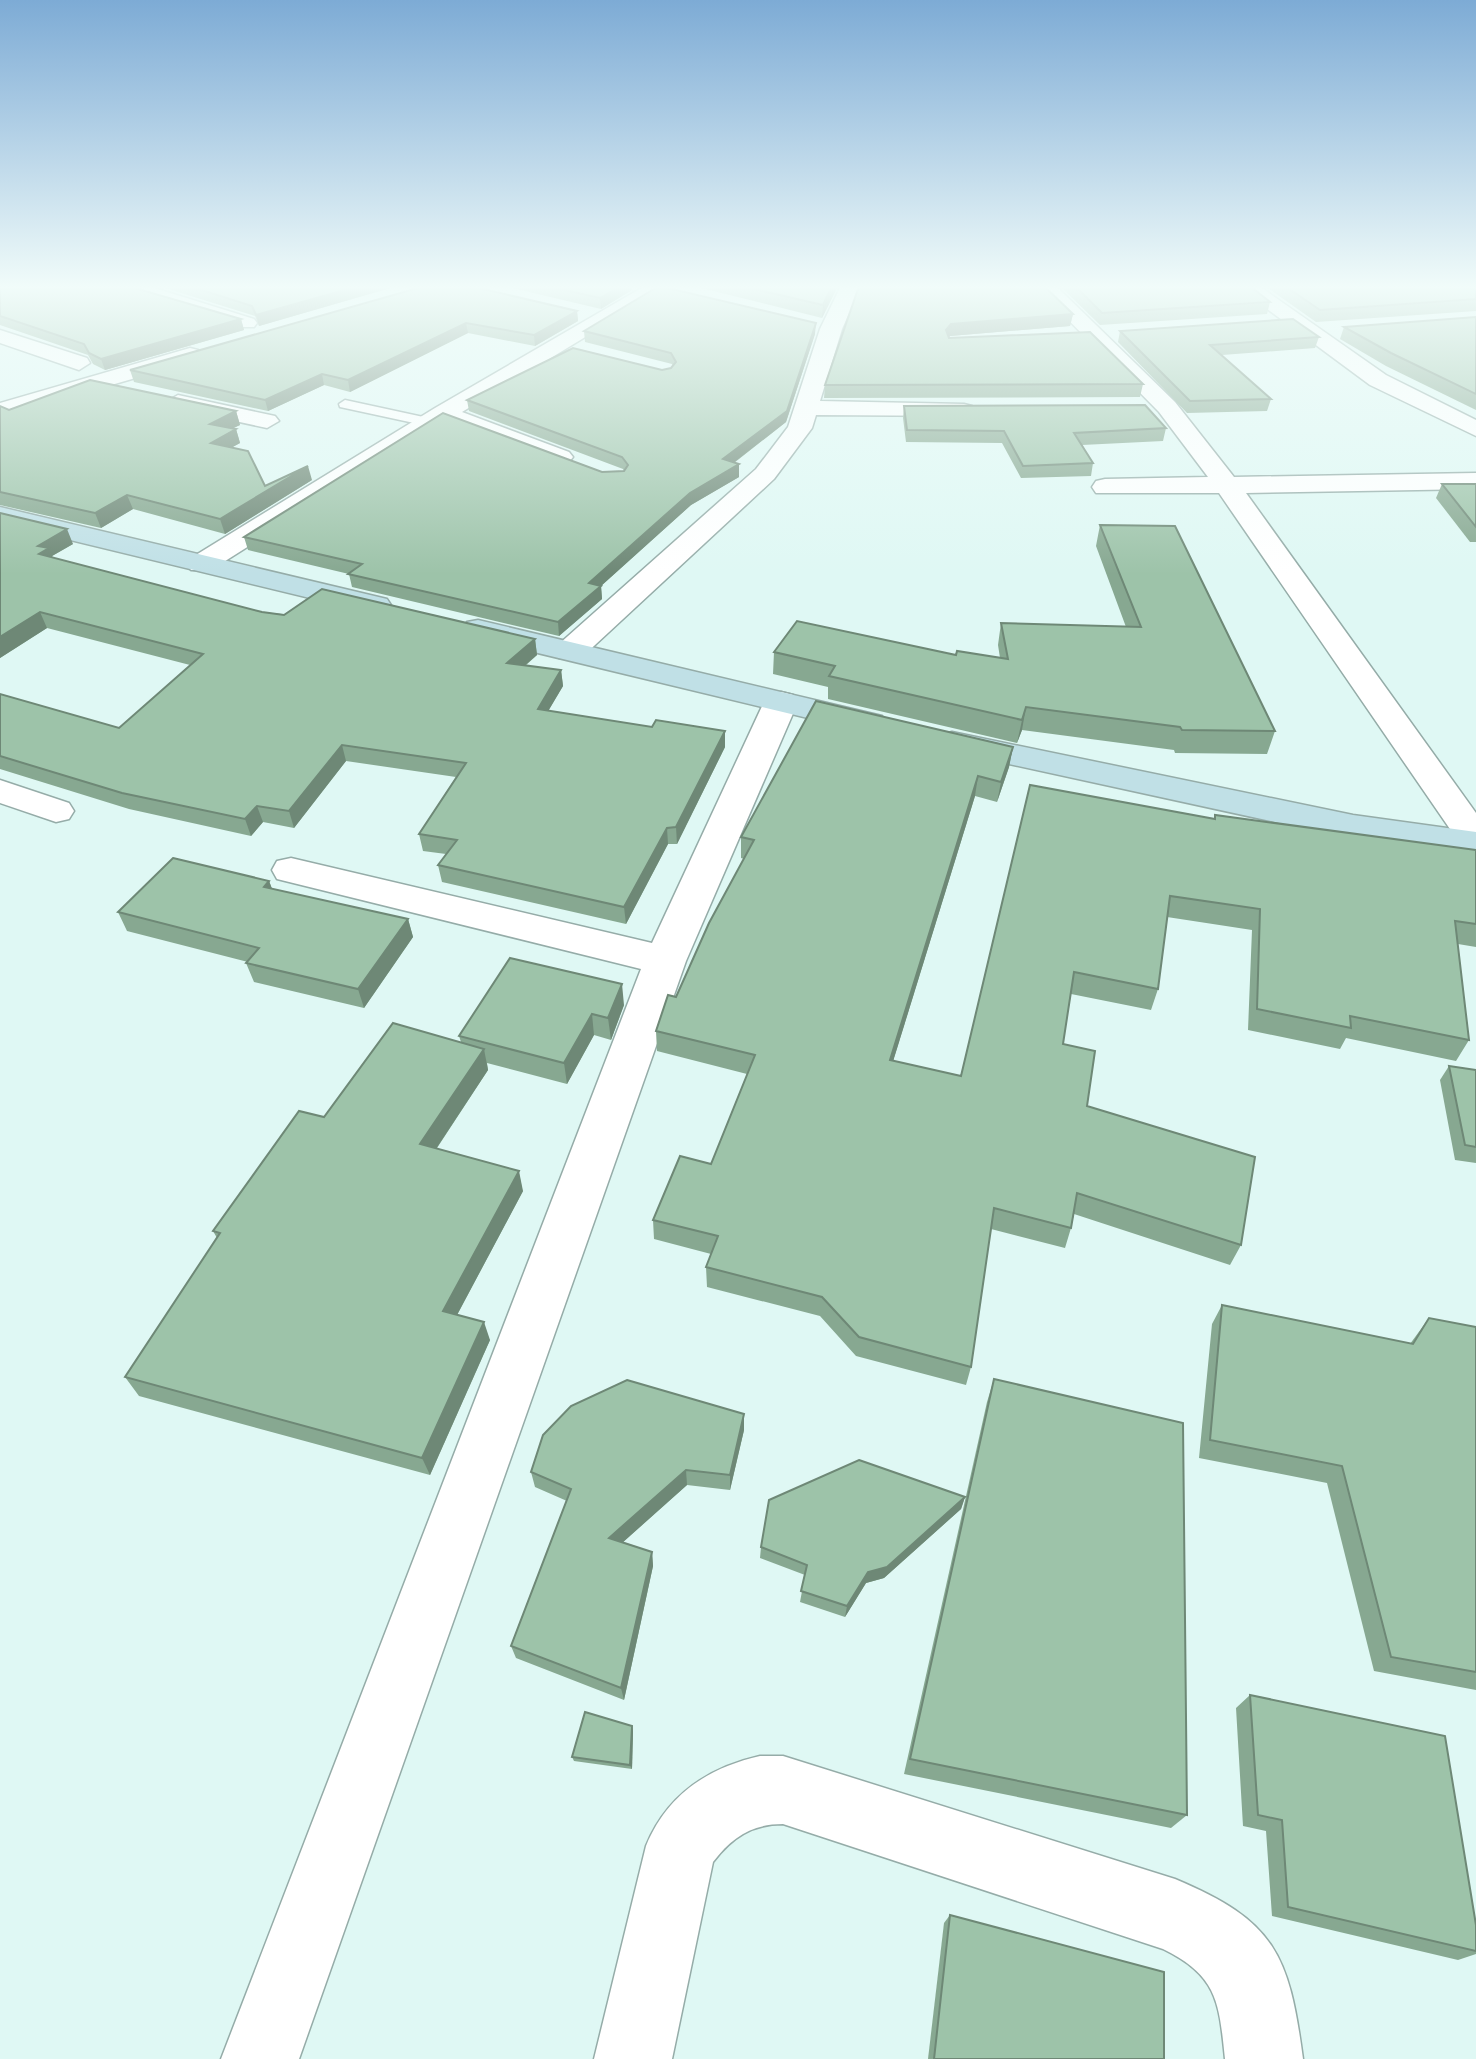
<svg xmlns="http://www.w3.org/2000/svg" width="1476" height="2059" font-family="'Libre Baskerville',serif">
  <rect width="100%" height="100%" fill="#dff8f4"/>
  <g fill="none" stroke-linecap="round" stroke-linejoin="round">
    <g stroke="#95aca8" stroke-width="3">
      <polygon id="lane" points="345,400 428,418 435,422 428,426 340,407 339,404"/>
    </g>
    <g stroke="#95aca8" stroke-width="3">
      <g id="street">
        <polygon points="117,286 148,286 254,319 257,323 254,327 240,327 120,290"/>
        <polygon points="645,286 669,286 462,412 569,452 573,457 569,462 551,462 445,422 211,570 191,570 187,564 191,558 435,408"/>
        <polygon points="841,286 861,286 842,329 820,401 964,404 972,406 976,411 972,416 816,415 812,428 774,479 581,658 559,658 554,651 559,644 756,469 788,427 820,329"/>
        <polygon points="1035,286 1056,286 1175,402 1234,477 1476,473 1476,489 1246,493 1476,813 1476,852 1463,848 1219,493 1096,493 1092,487 1096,481 1105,479 1208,477 1159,412"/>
        <polygon points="1236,286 1259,286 1386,375 1476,420 1476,436 1370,385"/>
        <polygon points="0,330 87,358 90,363 79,370 0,343"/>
        <polygon points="190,348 198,350 201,355 198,360 0,417 0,403"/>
        <polygon points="178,395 275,416 279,421 267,428 170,407 166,402"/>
        <polygon points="781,692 793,695 798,702 686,961 299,2059 221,2059 641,969 277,879 272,870 277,861 291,858 652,943 764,702 769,695"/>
        <polygon points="0,780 69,803 74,811 69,819 56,822 0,803"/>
        <path d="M760 1756H783L1175 1879C1275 1921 1289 1954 1303 2059H1225C1219 2002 1218 1976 1163 1949L783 1824C752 1824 732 1837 713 1862L672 2059H594L646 1846C667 1795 707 1768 760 1756Z"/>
      </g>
    </g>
    <g stroke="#95aca8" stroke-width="3">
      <g id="secondary">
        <polygon points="0,507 387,599 391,605 387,611 376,614 0,523"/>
        <polygon points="478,620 882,716 887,723 882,730 870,733 467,636 463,629 467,622"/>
        <polygon points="952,732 1353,815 1476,832 1476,856 1353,839 940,749 935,742 940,735"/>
      </g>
    </g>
    <use href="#lane" fill="#fff" fill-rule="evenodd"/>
    <use href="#street" fill="#fff" fill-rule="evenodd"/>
    <use href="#secondary" fill="#c0e0e6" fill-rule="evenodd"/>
  </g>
  <g fill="#87a891">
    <polygon points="0,286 241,319 244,330 105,370 93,364 88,355 0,325"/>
    <polygon points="159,286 397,286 259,326 255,316"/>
    <polygon points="425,286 577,311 578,321 535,346 468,333 350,392 324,385 268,411 134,382 130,370"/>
    <polygon points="504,286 632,286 632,290 601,309"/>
    <polygon points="693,286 838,286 822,318"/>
    <polygon points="859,286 1073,314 1070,326 950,336 949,337 1143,384 1140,397 824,398 825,385"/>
    <polygon points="1060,286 1250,286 1270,302 1267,314 1100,325"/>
    <polygon points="1265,286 1476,286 1476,311 1316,322"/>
    <polygon points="1476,317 1476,410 1386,366 1340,339 1344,327"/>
    <polygon points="584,331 815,334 786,422 734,463 739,477 691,505 601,586 602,599 559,636 352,587 349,574 248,550 244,537 602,472 624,471 623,469 469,411 467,400 662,370 671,368 673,366 672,364 585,342"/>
    <polygon points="1120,331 1319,337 1315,348 1222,355 1271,399 1267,411 1187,413 1118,342"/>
    <polygon points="0,406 9,410 236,411 240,425 233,428 236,429 240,443 232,447 265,486 312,480 225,534 133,509 101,528 0,505"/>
    <polygon points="904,406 1166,428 1163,441 1082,445 1093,463 1091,476 1021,478 1002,443 906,442 903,418"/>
    <polygon points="1442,484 1476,484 1476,542 1470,542 1436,498"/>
    <polygon points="0,513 73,544 52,556 53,558 262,612 535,639 537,655 525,666 561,670 563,686 548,711 652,727 725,731 725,747 677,844 668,844 626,924 442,882 438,865 446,854 423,851 419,834 456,777 346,761 294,828 263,822 251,836 129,809 0,769 0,694 119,728 190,665 47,628 0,658"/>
    <polygon points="1100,525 1275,731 1267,754 1175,753 1174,750 1022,730 1017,743 828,699 828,687 773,674 774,652 956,655 1000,658 998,645 1001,623 1126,627 1096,546"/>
    <polygon points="1013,747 1009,767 997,802 975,796 893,1061 961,1076 1214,818 1215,815 1476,850 1476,947 1458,944 1469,1040 1456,1061 1346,1038 1340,1049 1248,1030 1252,930 1167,917 1158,989 1151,1010 1071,994 1063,1044 1087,1106 1241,1245 1230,1265 1074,1214 1071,1228 1065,1248 991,1229 971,1367 966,1385 856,1356 820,1316 707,1287 706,1267 711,1254 654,1239 653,1220 711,1164 747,1074 657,1051 656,1031 676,997 744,859 741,858 741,837"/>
    <polygon points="269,881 272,889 408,919 413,937 364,1008 254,982 246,963 248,962 127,931 118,912"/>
    <polygon points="624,1005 611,1040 594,1035 567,1084 487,1063 488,1070 437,1148 523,1191 457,1315 490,1340 430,1475 139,1396 125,1377 217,1238 213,1231 324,1117 461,1042 459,1036"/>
    <polygon points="1449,1066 1476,1070 1476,1163 1455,1160 1440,1080"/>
    <polygon points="1222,1305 1410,1344 1429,1318 1476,1327 1476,1690 1374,1671 1327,1483 1199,1458 1212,1324"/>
    <polygon points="994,1379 1187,1815 1171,1828 904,1774 987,1402"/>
    <polygon points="744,1430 730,1490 687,1485 623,1542 652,1552 653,1566 624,1700 516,1658 511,1646 567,1501 535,1487 531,1472"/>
    <polygon points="965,1497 961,1509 884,1578 866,1583 845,1617 800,1602 805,1575 760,1558 761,1547"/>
    <polygon points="1250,1695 1476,1925 1476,1954 1458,1960 1272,1916 1266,1831 1243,1826 1236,1708"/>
    <polygon points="632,1726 633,1731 632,1769 574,1761 572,1757"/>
    <polygon points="950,1915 1164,2059 928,2059 944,1923"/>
  </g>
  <g fill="#6e8876">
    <polygon points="359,286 397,286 259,326 256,315"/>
    <polygon points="621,286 632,286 632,290 601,309 600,298"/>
    <polygon points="832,286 838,286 822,318 823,305"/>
    <polygon points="577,311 578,321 535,346 534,335"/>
    <polygon points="1073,314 1070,326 950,336 944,342 946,330 951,324"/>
    <polygon points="241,319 244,330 105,370 101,359"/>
    <polygon points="466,323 468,333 350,392 348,380"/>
    <polygon points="816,323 815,334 786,422 723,471 723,459"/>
    <polygon points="322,374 324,385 268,411 265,400"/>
    <polygon points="236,411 240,425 214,437 210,424"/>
    <polygon points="236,429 240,443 215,457 211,443"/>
    <polygon points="739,464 739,477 691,505 601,586 602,599 559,636 558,622 589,583 690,493"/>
    <polygon points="308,466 312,480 225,534 220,519"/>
    <polygon points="127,495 133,509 101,528 95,513"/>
    <polygon points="67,529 73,544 52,556 55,563 39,554 38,546"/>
    <polygon points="40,612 47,628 0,658 0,637"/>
    <polygon points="535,639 537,655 509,679 507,663"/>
    <polygon points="561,670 563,686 540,725 538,709"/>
    <polygon points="1026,707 1022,730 1017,743 1022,720"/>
    <polygon points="725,731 725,747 677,844 676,827"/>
    <polygon points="342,745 346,761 294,828 289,811"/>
    <polygon points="1013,747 1009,767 997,802 1001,782"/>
    <polygon points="978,776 975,796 887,1081 890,1060"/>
    <polygon points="257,806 263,822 251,836 245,819"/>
    <polygon points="667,828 668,844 626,924 624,907"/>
    <polygon points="269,881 276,899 264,887"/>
    <polygon points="408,919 413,937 364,1008 358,989"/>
    <polygon points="622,984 624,1005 611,1040 608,1018"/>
    <polygon points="592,1014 594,1035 567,1084 564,1063"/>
    <polygon points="484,1049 488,1070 426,1164 420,1144"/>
    <polygon points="519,1171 523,1191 449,1330 443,1311"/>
    <polygon points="484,1322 490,1340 430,1475 422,1458"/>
    <polygon points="744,1414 744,1430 730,1490 730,1475"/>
    <polygon points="686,1470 687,1485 612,1552 609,1538"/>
    <polygon points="965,1497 961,1509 884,1578 866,1583 845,1617 847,1606 868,1572"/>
    <polygon points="652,1552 653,1566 624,1700 621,1688"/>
    <polygon points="632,1726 633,1731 632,1769 630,1765"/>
  </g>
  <g fill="#9dc3a9" stroke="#6e8876" stroke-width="2">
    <polygon points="0,286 128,286 241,319 101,359 89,353 84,344 0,316"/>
    <polygon points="189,286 359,286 256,315 252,306"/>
    <polygon points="425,286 470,286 577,311 534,335 466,323 348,380 322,374 265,400 130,370"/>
    <polygon points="547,286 621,286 600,298"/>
    <polygon points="659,286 816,323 787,411 723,459 739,464 690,493 589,583 601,586 558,622 348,574 362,564 244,537 443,413 602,472 624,471 628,465 622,457 467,400 573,348 662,370 671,368 676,362 671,353 584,331"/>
    <polygon points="741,286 832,286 823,305"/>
    <polygon points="859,286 1044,286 1073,314 951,324 946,330 949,338 1090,332 1143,384 825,385"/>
    <polygon points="1075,286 1250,286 1270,302 1102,313"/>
    <polygon points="1285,286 1476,286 1476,299 1320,310"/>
    <polygon points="1476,317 1476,394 1391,353 1344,327"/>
    <polygon points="1293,319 1319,337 1210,345 1271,399 1190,401 1120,331"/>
    <polygon points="90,380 236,411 210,424 236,429 211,443 248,451 265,486 308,466 220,519 127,495 95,513 0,492 0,406 9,410"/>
    <polygon points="1145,405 1166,428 1074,433 1093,463 1023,466 1004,431 907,430 904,406"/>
    <polygon points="1442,484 1476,484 1476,527"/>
    <polygon points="0,513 67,529 38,546 49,548 39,554 262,612 284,615 322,589 535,639 507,663 561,670 538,709 652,727 656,720 725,731 676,827 667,828 624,907 438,865 457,840 419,834 466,763 342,745 289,811 257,806 245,819 122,793 0,756 0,694 119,728 203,654 40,612 0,637"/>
    <polygon points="1100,525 1175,526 1275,731 1182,730 1180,727 1026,707 1022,720 829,676 835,666 774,652 797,621 956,655 957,651 1008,659 1001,623 1141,627"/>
    <polygon points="816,701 1013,747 1001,782 978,776 890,1060 961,1076 1030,785 1215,819 1215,815 1476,850 1476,924 1455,921 1469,1040 1350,1016 1351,1028 1257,1009 1260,909 1170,896 1158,989 1074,972 1063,1044 1095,1051 1087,1106 1255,1157 1241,1245 1077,1193 1071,1228 994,1208 971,1367 859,1337 822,1297 706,1267 718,1236 653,1220 680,1156 711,1164 755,1055 656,1031 668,995 676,997 709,923 754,840 741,837"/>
    <polygon points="173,858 269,881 264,887 408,919 358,989 246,963 259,948 118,912"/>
    <polygon points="510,958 622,984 608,1018 592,1014 564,1063 459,1036"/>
    <polygon points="393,1023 484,1049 420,1144 519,1171 443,1311 484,1322 422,1458 125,1377 220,1233 213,1231 299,1111 324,1117"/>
    <polygon points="1449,1066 1476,1070 1476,1147 1465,1145"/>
    <polygon points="1222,1305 1413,1344 1429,1318 1476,1327 1476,1672 1391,1657 1342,1466 1210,1440"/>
    <polygon points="994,1379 1183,1423 1187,1815 910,1759"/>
    <polygon points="627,1380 744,1414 730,1475 686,1470 609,1538 652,1552 621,1688 511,1646 571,1489 531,1472 543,1435 571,1406"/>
    <polygon points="859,1460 965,1497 887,1567 868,1572 847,1606 801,1591 807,1565 761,1547 769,1500"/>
    <polygon points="1250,1695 1445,1736 1476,1925 1476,1951 1288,1907 1282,1820 1258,1815"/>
    <polygon points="585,1712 632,1726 630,1765 572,1757"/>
    <polygon points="950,1915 1164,1972 1164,2059 934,2059"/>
  </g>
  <linearGradient id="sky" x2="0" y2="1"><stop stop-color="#7dabd5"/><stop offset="0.5" stop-color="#f1fcfa"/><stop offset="1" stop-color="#f1fcfa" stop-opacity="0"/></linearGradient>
  <rect width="1476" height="574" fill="url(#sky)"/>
</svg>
